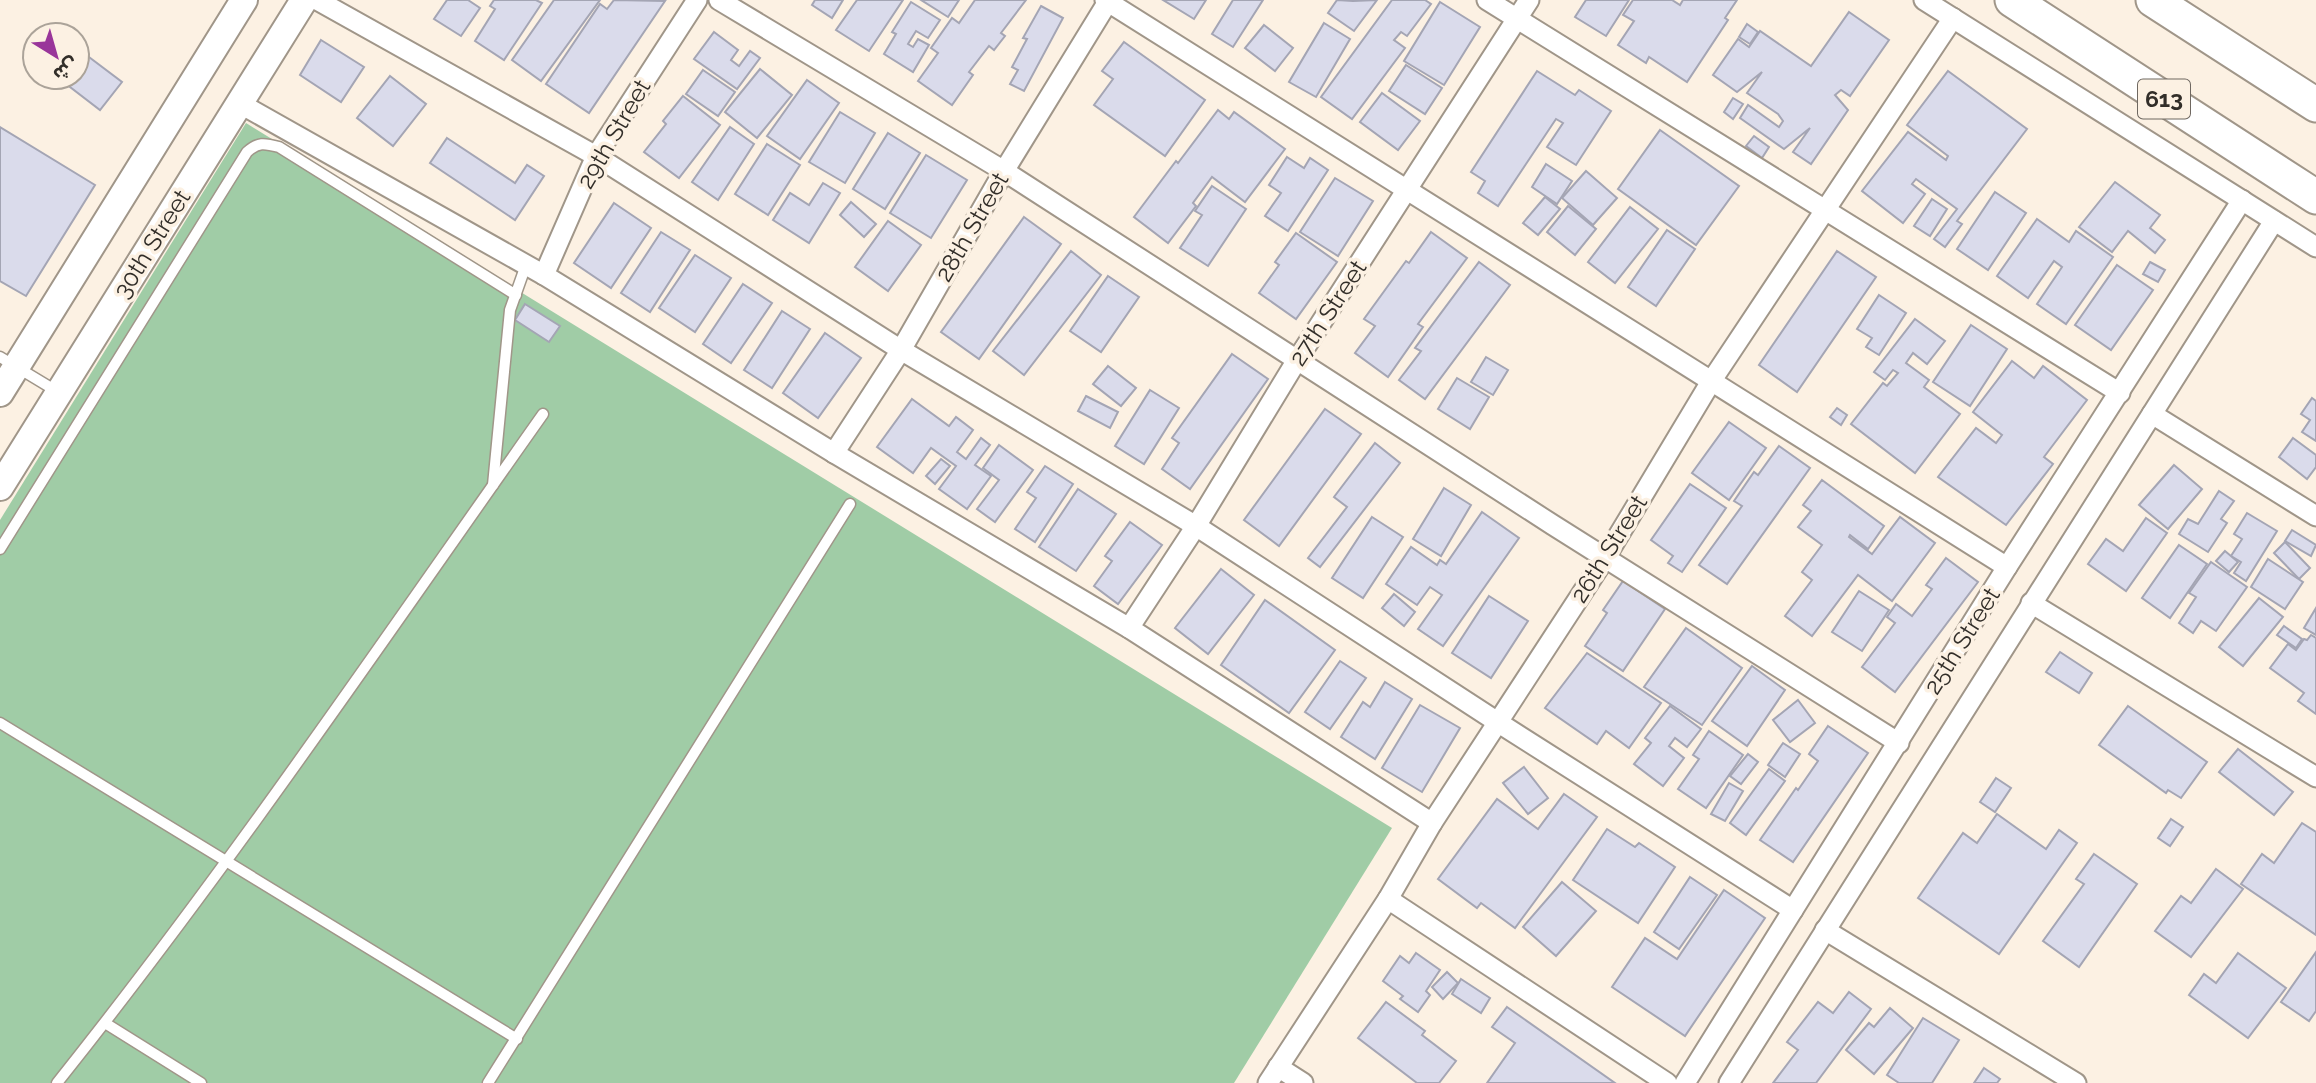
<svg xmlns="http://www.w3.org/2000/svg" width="2316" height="1083" font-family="Raleway,'Noto Sans Arabic',sans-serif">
  <rect width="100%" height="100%" fill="#fcf1e3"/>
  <polygon fill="#a0cca6" points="246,123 1392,828 1234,1083 0,1083 0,520"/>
  <g fill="#dadbeb" stroke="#a4a5b4" stroke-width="2">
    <polygon points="447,0 468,0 480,8 461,36 434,19"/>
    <polygon points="494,0 536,0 542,3 504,60 475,41 495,9 490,6"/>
    <polygon points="554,0 600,0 541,81 512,60"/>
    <polygon points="614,0 665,1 589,113 546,84 600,4 607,9"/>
    <polygon points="815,0 843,0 832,18 812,5"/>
    <polygon points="857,0 903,0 869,51 836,30"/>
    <polygon points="921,0 959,0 948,17"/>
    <polygon points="975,0 1026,0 1001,33 1005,36 994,50 989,46 969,72 973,75 952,105 918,81 938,53 931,48 952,18 959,23"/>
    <polygon points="1163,0 1206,0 1194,19"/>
    <polygon points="1233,0 1263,0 1233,47 1212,34"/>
    <polygon points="1337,0 1353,1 1377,0 1354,31 1328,13"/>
    <polygon points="1392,0 1425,0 1431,4 1407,36 1401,32 1394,40 1405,48 1352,119 1321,97"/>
    <polygon points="1586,0 1629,0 1606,36 1575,17"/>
    <polygon points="1633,0 1672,0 1680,5 1683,0 1737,0 1725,18 1728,20 1687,82 1649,57 1646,63 1618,45 1634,21 1623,15"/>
    <polygon points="911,2 940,20 928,38 916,31 908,44 913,47 918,39 929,45 913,72 884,54 896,34 892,32"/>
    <polygon points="1440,2 1480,27 1444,85 1404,61"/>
    <polygon points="1041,6 1063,18 1024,91 1010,84 1018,70 1012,67 1027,39 1023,38"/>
    <polygon points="1849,12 1889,40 1850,96 1841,90 1835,95 1848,110 1811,164 1793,152 1810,128 1784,149 1740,118 1748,105 1779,127 1783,121 1778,114 1747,93 1762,72 1737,92 1713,75 1738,39 1749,47 1760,31 1811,66"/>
    <polygon points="1324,23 1350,39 1316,97 1289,82"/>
    <polygon points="1747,24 1758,32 1750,44 1739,37"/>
    <polygon points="1264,25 1293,48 1275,71 1245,48"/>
    <polygon points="714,32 738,50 731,60 739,66 750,51 760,58 737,89 694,59"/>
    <polygon points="321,40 364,67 341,102 300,75"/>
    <polygon points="1124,42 1205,100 1165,156 1094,105 1113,79 1102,71"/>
    <polygon points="77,48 122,82 100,110 57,77 77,77"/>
    <polygon points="1406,65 1442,88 1425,114 1389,91"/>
    <polygon points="760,69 792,95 757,138 725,112"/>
    <polygon points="703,70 735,92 718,116 686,94"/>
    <polygon points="1537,71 1575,95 1579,90 1611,111 1576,165 1547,147 1563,123 1556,119 1498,206 1478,193 1485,181 1471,172"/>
    <polygon points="1948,71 2027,129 1957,221 1962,224 1945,247 1934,239 1957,209 1916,179 1912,184 1925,194 1903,223 1862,191 1908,132 1946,160 1948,156 1907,125"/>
    <polygon points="390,76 426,104 393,146 357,118"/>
    <polygon points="807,80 839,103 800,159 767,136"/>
    <polygon points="1382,93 1420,121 1398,150 1360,122"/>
    <polygon points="683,96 720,125 679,178 644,152 666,124 663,121"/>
    <polygon points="1733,98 1743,104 1733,119 1724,112"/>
    <polygon points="1218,110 1229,119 1234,112 1285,149 1245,202 1212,177 1193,203 1196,206 1168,243 1134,217 1176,161 1178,163"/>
    <polygon points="840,112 875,133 845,183 809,162"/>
    <polygon points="0,127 95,185 26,296 0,281"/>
    <polygon points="730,127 754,144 718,200 692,182"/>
    <polygon points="1660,130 1739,186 1696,245 1618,189"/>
    <polygon points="888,133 920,153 885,209 853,189"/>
    <polygon points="1754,136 1769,147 1762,158 1746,146"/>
    <polygon points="447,138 515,183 527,165 544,176 515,220 430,163"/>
    <polygon points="767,144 800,165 768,215 735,194"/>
    <polygon points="926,155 967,180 931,238 890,213"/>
    <polygon points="1287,157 1304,168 1310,158 1328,170 1288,231 1265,216 1281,193 1269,185"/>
    <polygon points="1546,164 1572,181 1557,204 1532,187"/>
    <polygon points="1586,171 1617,198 1593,225 1562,198"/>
    <polygon points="1335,178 1373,201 1338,256 1300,232"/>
    <polygon points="2115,182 2160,215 2150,228 2165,240 2155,253 2128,231 2112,252 2079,227"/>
    <polygon points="823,183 840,193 809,243 773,220 790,193 809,205"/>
    <polygon points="1212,186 1246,209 1208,266 1180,248 1202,215 1195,211"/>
    <polygon points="1995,192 2026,213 1988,270 1957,249"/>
    <polygon points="1545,197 1560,209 1538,235 1523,223"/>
    <polygon points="1932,199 1947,209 1930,236 1914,226"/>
    <polygon points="851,202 876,224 864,237 840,215"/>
    <polygon points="614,203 651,228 611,288 574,263"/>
    <polygon points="1568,206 1596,229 1575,255 1547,232"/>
    <polygon points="1630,207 1658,229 1615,283 1588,262"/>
    <polygon points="1024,217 1061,244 979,359 941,332"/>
    <polygon points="2037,219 2069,242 2076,231 2113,257 2066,324 2037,304 2062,267 2054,261 2028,298 1997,276"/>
    <polygon points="888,221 921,245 888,291 855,267"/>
    <polygon points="1667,230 1695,249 1656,306 1628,287"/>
    <polygon points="661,232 690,250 650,312 621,293"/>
    <polygon points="1431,232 1467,258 1418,324 1423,327 1388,377 1355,353 1375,326 1364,319 1406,261 1409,263"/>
    <polygon points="1296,233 1337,262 1296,319 1259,293 1279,265 1275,262"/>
    <polygon points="1071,251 1101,275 1024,375 993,351"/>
    <polygon points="1837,251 1876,277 1797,392 1759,365"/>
    <polygon points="695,255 731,278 695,332 659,308"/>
    <polygon points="1479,262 1510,285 1425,399 1399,380 1421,351 1415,348"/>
    <polygon points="2150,262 2165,270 2158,282 2143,274"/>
    <polygon points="2117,265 2153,290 2111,350 2075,325"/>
    <polygon points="1108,276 1139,297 1101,352 1070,331"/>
    <polygon points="743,284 772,303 731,363 703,344"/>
    <polygon points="1879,295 1906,313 1879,355 1866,347 1872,338 1857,329"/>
    <polygon points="525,304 560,326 549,342 515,320"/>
    <polygon points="782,311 810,329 772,388 744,370"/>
    <polygon points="1915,319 1945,341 1927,364 1913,353 1906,363 1929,380 1924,387 1960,414 1915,473 1851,424 1883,383 1887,386 1898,373 1893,370 1885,380 1874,372"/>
    <polygon points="1971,325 2007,349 1970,406 1933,382"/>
    <polygon points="825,333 861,358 818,418 783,393"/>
    <polygon points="1232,354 1268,379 1190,489 1162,469 1179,443 1172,438"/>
    <polygon points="1486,357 1508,370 1493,395 1471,382"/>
    <polygon points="2012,361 2034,378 2043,366 2087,400 2044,457 2053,464 2006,525 1938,477 1976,428 1996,443 2002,435 1973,412"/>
    <polygon points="1108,366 1136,388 1121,406 1093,384"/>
    <polygon points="1457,378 1489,397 1470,429 1438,409"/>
    <polygon points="1150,390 1179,408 1144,464 1115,446"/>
    <polygon points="1086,396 1118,412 1110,428 1078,411"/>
    <polygon points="2312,398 2316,401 2316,441 2302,432 2310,420 2301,414"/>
    <polygon points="912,399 949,426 956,417 973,430 957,452 966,459 981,438 990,445 975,465 991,476 967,509 939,489 956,466 931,448 913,473 877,447"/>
    <polygon points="1837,408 1847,415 1841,425 1830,417"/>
    <polygon points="1325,409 1361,434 1279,546 1244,520"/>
    <polygon points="1729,422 1766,448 1729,500 1692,473"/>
    <polygon points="2293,438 2316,455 2316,467 2307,479 2279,457"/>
    <polygon points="1375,443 1400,463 1320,567 1308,558 1347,507 1334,497"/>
    <polygon points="999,445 1033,470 995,522 977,509 999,480 983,468"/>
    <polygon points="1779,446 1810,468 1727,584 1699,565 1742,506 1734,501 1754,472 1758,475"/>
    <polygon points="941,459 950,466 935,484 926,476"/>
    <polygon points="2174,465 2202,489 2168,529 2139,505"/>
    <polygon points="1045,466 1073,484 1035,542 1015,529 1036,498 1027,492"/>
    <polygon points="1822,480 1884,526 1868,549 1850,535 1849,537 1872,554 1900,517 1935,543 1892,601 1858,575 1812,636 1785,616 1812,580 1802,572 1822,545 1798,527 1811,511 1803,505"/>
    <polygon points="1690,484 1726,508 1682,572 1668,563 1673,556 1651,540"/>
    <polygon points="1444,488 1471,505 1441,556 1413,539"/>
    <polygon points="1078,489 1116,514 1076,571 1039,547"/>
    <polygon points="2219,491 2234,501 2221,519 2227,523 2208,552 2179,534 2188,519 2198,524"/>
    <polygon points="1482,512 1519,538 1443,646 1418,629 1442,595 1430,587 1417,605 1386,584 1411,547 1437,565 1440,560 1446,564"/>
    <polygon points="2247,513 2277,531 2246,581 2234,573 2241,562 2231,556 2242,539 2234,534"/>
    <polygon points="1372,517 1403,537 1363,598 1332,578"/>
    <polygon points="2146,518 2167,533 2126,591 2088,564 2106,539 2123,551"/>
    <polygon points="1130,522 1162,545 1118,604 1094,586 1112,561 1105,556"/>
    <polygon points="2292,530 2316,545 2311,556 2285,541"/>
    <polygon points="2285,542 2310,568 2299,579 2274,553"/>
    <polygon points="2179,545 2207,564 2170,618 2142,598"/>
    <polygon points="2225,551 2238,562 2229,572 2216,561"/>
    <polygon points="1946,558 1978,582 1895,692 1862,667 1895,623 1887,617 1896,604 1912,616 1932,589 1926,585"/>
    <polygon points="2268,559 2303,582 2285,609 2251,587"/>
    <polygon points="2211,562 2247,587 2216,631 2201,621 2193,633 2179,623 2196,597 2189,593"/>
    <polygon points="1221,569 1254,595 1208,654 1175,628"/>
    <polygon points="1623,581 1665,609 1623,671 1585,646 1607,613 1603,610"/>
    <polygon points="1859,591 1889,610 1862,651 1832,632"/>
    <polygon points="1394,594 1415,612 1404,626 1382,608"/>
    <polygon points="1489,596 1528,621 1491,678 1452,653"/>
    <polygon points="2259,598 2283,617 2243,666 2219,647"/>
    <polygon points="1265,600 1335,650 1289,713 1221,665"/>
    <polygon points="2316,608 2316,635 2304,628"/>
    <polygon points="2284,626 2302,639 2296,648 2277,635"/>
    <polygon points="1686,628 1742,668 1702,725 1644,687"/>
    <polygon points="2311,635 2316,638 2316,714 2298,701 2304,693 2270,668 2288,644 2296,650 2304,639 2307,640"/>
    <polygon points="2060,652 2092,673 2079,693 2046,672"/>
    <polygon points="1587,653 1661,703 1629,748 1606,731 1597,744 1545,708"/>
    <polygon points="1340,661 1366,678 1330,729 1305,712"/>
    <polygon points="1752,666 1785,690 1747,746 1712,721"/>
    <polygon points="1385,682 1412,699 1375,759 1341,737 1363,702 1370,707"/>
    <polygon points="1798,700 1815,723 1790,742 1773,720"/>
    <polygon points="1420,705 1460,728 1422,792 1382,768"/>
    <polygon points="1670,706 1701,729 1687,747 1675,738 1669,746 1684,758 1663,786 1634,764 1651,743 1645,738"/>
    <polygon points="2128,706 2207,762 2181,798 2168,790 2166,793 2099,745"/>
    <polygon points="1828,726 1868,753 1793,862 1760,840 1796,788 1798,790 1818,761 1809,754"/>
    <polygon points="1709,731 1743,755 1706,808 1678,789 1699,759 1693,755"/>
    <polygon points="1783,743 1800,754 1785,777 1768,765"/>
    <polygon points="2238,749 2293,792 2274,815 2219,772"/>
    <polygon points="1748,754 1758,762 1741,784 1730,776"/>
    <polygon points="1524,767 1548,798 1528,814 1503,783"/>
    <polygon points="1769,769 1785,781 1746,835 1730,823"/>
    <polygon points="1996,778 2011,788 1995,812 1980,802"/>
    <polygon points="1729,783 1743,791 1725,821 1711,814"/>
    <polygon points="1564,794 1597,817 1515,928 1481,903 1477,908 1438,879 1497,799 1538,829"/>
    <polygon points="1997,814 2046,849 2059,830 2077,843 1999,954 1918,898 1963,833 1977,843"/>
    <polygon points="2171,819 2183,827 2170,846 2158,838"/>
    <polygon points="2302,823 2316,832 2316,935 2241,884 2262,854 2274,863"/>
    <polygon points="1607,829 1635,847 1639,843 1675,867 1638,923 1573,880"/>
    <polygon points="2094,854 2137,884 2079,967 2043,941 2084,884 2076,879"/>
    <polygon points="2216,869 2243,889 2191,957 2155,931 2181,896 2191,903"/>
    <polygon points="1690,877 1717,895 1679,949 1654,932"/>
    <polygon points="1562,882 1596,911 1556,956 1523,927"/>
    <polygon points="1724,890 1765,918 1685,1036 1612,987 1645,938 1677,959"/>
    <polygon points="2316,952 2316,1011 2309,1021 2281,1002"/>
    <polygon points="1416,953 1440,970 1426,991 1430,995 1418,1012 1400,999 1403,996 1383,981 1400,956 1409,963"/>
    <polygon points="2238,953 2286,988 2248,1038 2189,995 2204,974 2216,983"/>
    <polygon points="1447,972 1458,983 1443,999 1432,987"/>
    <polygon points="1461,979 1490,998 1481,1013 1452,994"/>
    <polygon points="1849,992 1871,1009 1816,1083 1773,1083 1798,1050 1787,1042 1818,1002 1833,1013"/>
    <polygon points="1386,1002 1425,1031 1422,1035 1456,1061 1439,1083 1417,1083 1358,1038"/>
    <polygon points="1507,1007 1615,1083 1487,1083 1515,1043 1492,1027"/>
    <polygon points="1890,1008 1913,1028 1874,1074 1846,1050 1869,1023 1874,1027"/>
    <polygon points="1923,1018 1959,1040 1932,1083 1899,1083 1887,1075"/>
    <polygon points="1984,1068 2000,1079 1997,1083 1974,1083"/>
  </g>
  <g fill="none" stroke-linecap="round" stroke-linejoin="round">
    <g stroke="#a09689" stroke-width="13">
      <g id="lane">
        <polyline points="0,357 58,392"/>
        <polyline points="493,485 510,310 526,265"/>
        <path d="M0 549 247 152C258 142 264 143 279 147L516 295"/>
        <polyline points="0,723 517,1039"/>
        <polyline points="105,1023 201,1083"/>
        <path d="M57 1083C229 868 384 639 543 414"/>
        <polyline points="488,1083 850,504"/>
      </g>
    </g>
    <g stroke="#a09689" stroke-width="23">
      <g id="street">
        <polyline points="317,0 596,156 901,350 1196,526 1499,723 1793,910"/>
        <polyline points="719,0 1004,171 1553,525 1899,743"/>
        <polyline points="1105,0 2007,567"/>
        <polyline points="1487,0 2120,393"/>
        <polyline points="1924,0 2316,247"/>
        <polyline points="239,103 544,275 834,453 1129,628 1432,823"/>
        <polyline points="544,275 596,156 697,0"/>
        <polyline points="2152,414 2316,516"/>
        <polyline points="834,453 901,350 1004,171 1109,0"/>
        <polyline points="2031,603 2316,777"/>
        <polyline points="1129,628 1196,526 1297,360 1529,0"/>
        <polyline points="1388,899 1667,1083"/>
        <polyline points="1825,930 2076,1083"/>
        <polyline points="1278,1067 1303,1083"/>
        <polyline points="1268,1083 1388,899 1432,823 1605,558 1712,380 1953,18"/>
        <polyline points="1685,1083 2007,567 2242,200"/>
        <polyline points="1729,1083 2274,221"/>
      </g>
    </g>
    <g stroke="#a09689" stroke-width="30">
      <g id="secondary">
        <polyline points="0,393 244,0"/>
        <polyline points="0,487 304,0"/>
      </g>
    </g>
    <g stroke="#a09689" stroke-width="37">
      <g id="highway">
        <polyline points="2012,0 2316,197"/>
        <polyline points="2153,0 2316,105"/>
      </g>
    </g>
    <use href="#lane" stroke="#fff" stroke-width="10"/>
    <use href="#street" stroke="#fff" stroke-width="19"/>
    <use href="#secondary" stroke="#fff" stroke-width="26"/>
    <use href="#highway" stroke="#fff" stroke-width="33"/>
  </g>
  <g text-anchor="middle" stroke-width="7" stroke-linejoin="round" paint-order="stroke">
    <rect fill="#fcf1e3" stroke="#6f6861" stroke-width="2" x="2138" y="79.5" width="52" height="39" rx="5"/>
    <g font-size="23" font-weight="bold" fill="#322e29">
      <text x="2164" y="107">613</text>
    </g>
    <g font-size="24" fill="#322e29" stroke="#fcf1e3">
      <text transform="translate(614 134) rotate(-60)" y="8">29th Street</text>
      <text transform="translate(972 227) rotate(-60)" y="8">28th Street</text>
      <text transform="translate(152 244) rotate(-58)" y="8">30th Street</text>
      <text transform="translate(1328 313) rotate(-57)" y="8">27th Street</text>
      <text transform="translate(1609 549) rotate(-58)" y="8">26th Street</text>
      <text transform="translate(1962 641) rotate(-58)" y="8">25th Street</text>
    </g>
  </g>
  <g transform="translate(56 56) rotate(143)"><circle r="33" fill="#fcf1e3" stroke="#aba399" stroke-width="2"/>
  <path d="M0-5L12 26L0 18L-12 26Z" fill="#99359a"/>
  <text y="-10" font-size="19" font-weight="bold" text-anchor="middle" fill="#322e29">ش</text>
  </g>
</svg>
